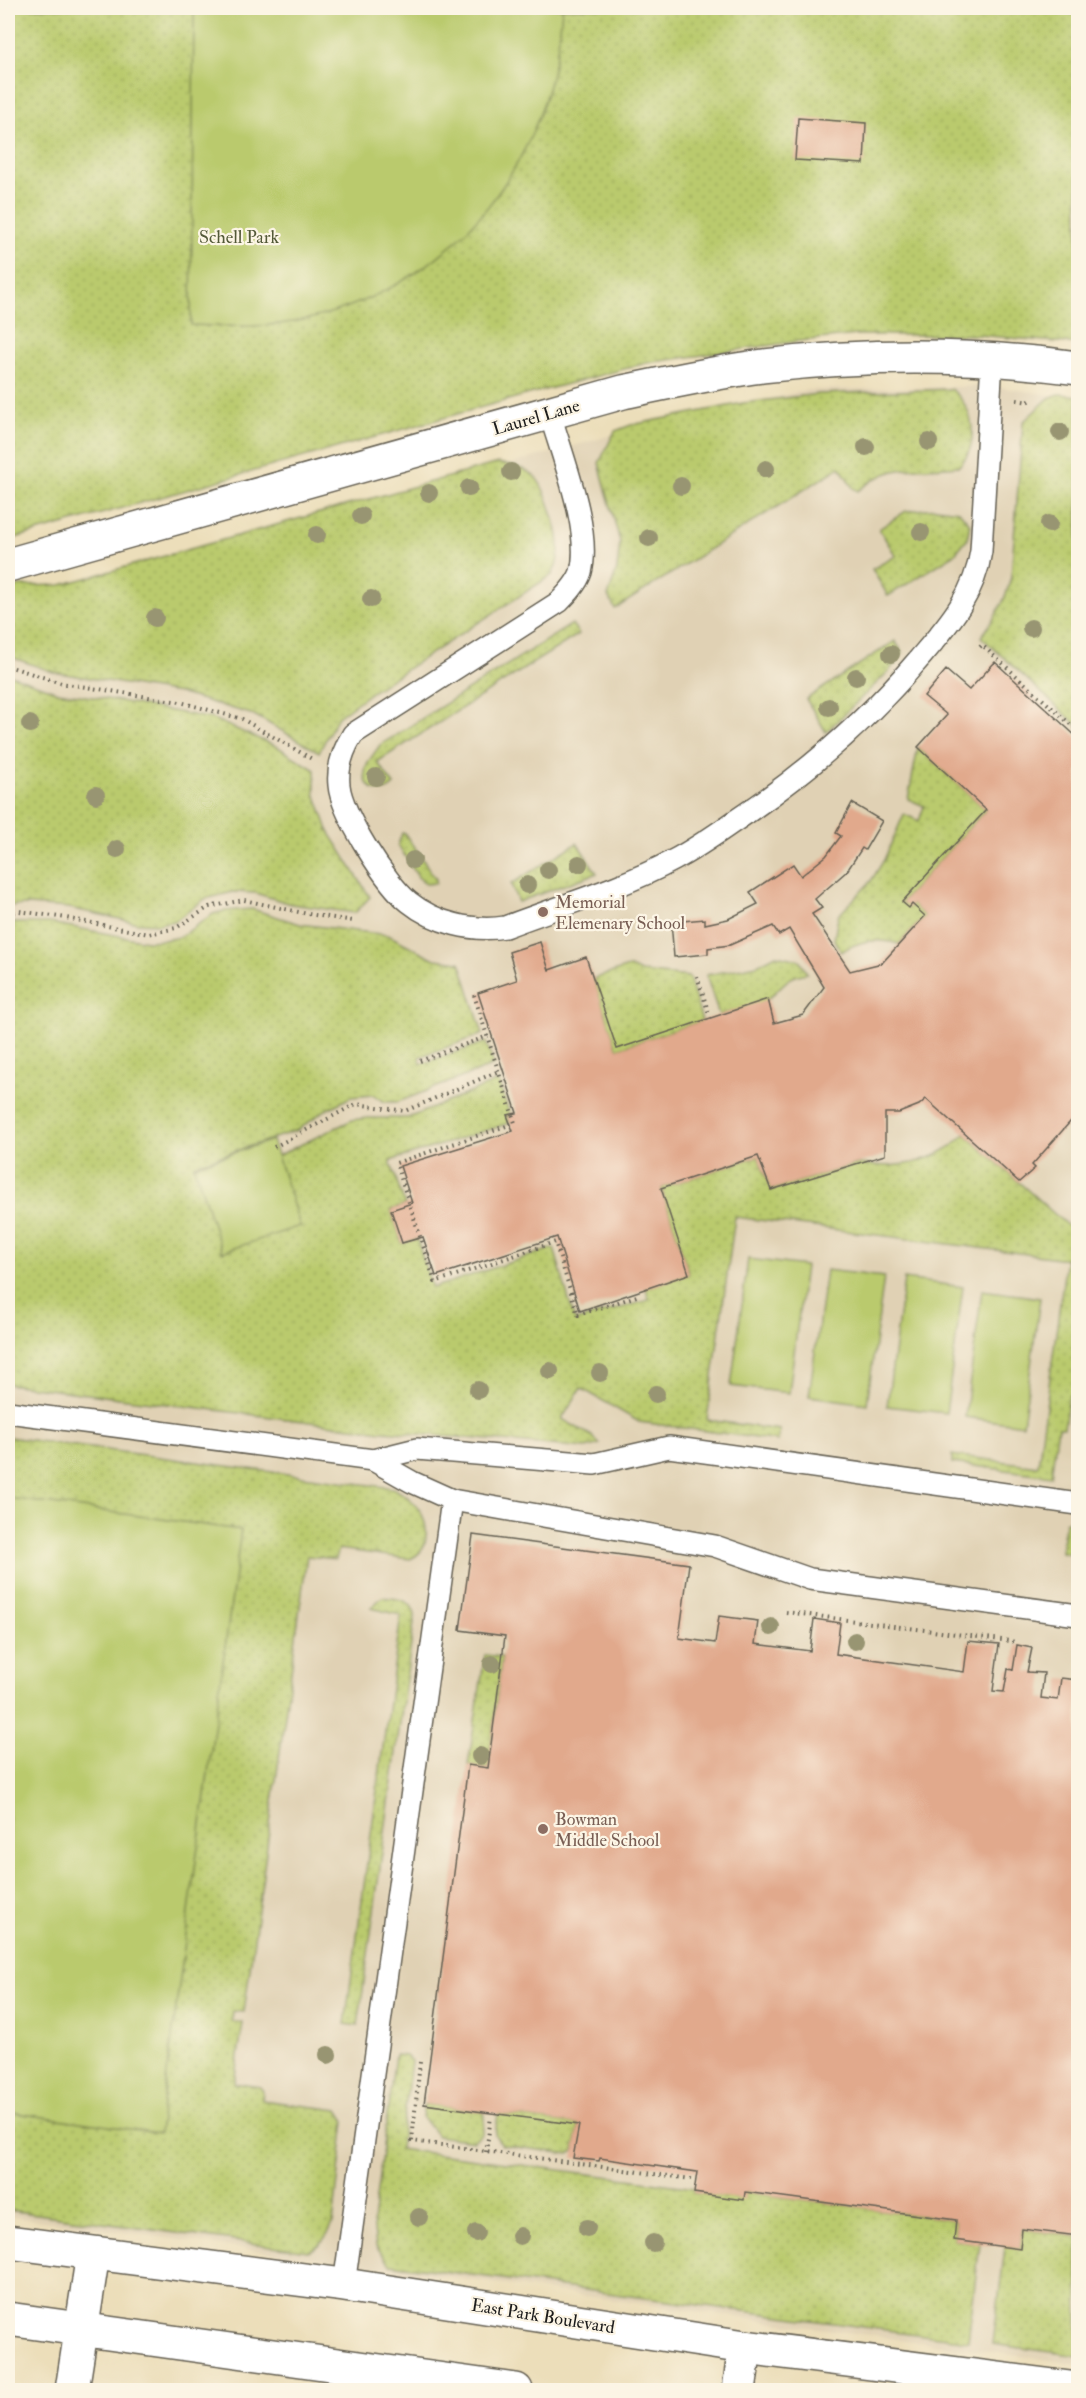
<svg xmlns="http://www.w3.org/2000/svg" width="1086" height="2398" font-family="'IM FELL Double Pica',serif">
  <defs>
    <pattern id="grass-dots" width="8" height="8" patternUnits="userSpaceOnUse" patternTransform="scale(1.5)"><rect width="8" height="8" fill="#baca6d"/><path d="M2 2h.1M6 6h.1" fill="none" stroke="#9fad5e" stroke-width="1.8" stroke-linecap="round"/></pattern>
  </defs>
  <rect width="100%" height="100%" fill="#fcf5e5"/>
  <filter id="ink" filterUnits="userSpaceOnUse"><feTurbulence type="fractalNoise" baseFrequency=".0167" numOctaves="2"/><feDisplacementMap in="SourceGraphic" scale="12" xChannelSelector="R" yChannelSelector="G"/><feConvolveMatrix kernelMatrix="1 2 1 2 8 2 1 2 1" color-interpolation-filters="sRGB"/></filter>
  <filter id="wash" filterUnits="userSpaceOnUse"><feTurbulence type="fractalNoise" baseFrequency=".008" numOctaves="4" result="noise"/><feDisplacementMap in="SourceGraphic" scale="24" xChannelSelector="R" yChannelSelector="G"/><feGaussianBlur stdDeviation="1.35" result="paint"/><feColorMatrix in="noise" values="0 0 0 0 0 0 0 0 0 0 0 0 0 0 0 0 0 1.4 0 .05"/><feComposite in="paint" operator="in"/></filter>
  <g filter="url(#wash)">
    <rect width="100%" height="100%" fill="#ecdeba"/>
    <polygon fill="#e0d1b4" points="992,386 1078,399 1078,2364 8,2216 8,608 626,431 808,390"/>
    <g fill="url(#grass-dots)" stroke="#6b7344" stroke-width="1.5">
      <polygon points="8,8 1078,8 1078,344 978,335 857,335 800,341 647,363 522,396 8,540"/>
      <path d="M951 389C975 408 980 445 959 466 917 471 895 460 858 491L853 488 840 467 615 609 608 596 617 569 620 542 599 463 615 431 631 425 743 403 819 394Z"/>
      <path d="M1059 394 1078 396V726L981 637C995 618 1006 600 1011 577L1023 422 1049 398Z"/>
      <path d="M498 463C510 466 523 467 533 475 545 484 558 528 559 544 560 555 557 565 552 575L373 691 338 717 319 752 254 715 179 693 53 672 8 656V590L20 586 61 585Z"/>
      <polygon points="936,508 959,511 970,524 967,539 954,555 888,596 872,569 896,556 879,529 906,511"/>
      <path d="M572 624 579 634 377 762 394 785C381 798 363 789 365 771 366 762 375 753 380 745Z"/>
      <polygon points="895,641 903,653 889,671 826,732 806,699"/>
      <polygon points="8,674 58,692 120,701 213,719 278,747 315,770 315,793 328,830 370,897 355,913 291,904 255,893 233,892 205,899 175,921 159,924 138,923 69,908 28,905 8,906"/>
      <path d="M918 747 986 810 902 902 909 907 912 904 925 916 899 944C877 938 860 940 841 952L834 940 838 916 871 881 884 860 904 814 919 821 924 806 908 799Z"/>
      <polygon points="402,833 405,834 436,879 436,883 426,884 418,877 398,845"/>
      <polygon points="577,843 597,873 518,902 511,884"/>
      <polygon points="252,909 300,924 388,935 435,959 460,962 483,1034 420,1057 421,1064 486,1042 494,1065 398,1102 385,1102 373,1095 351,1097 324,1111 298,1130 194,1165 300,1226 277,1156 352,1120 367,1118 408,1118 498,1081 510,1114 507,1116 510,1123 390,1161 405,1205 391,1210 402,1243 417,1239 432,1288 554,1248 575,1321 649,1300 646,1288 689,1274 661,1188 758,1156 771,1190 857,1164 890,1166 913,1163 934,1156 952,1146 965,1134 1078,1235 1078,1396 1069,1395 1064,1427 1058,1427 1051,1476 952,1463 952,1455 1038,1466 1066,1259 735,1217 707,1420 780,1430 778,1441 639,1422 581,1388 562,1419 592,1436 600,1444 586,1448 382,1431 8,1384 8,923 50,923 147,941 164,940 180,937 213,914 224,911"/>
      <path d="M776 955 799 960 807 973C785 977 784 985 769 998 760 1006 731 1011 719 1015L706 975 757 965Z"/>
      <polygon points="628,967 641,972 689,977 702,1021 617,1049 593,979"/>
      <path d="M8 1437 393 1488C402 1493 410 1498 416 1505 429 1521 432 1550 410 1559L339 1549 336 1559 307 1556 244 2012 233 2011 232 2022 243 2023 234 2083 260 2087 263 2091 262 2100 338 2110 345 2121 333 2223C328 2235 321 2246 308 2251L8 2210Z"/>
      <polygon points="1070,1520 1078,1521 1078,1555 1061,1552 1065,1522"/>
      <path d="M382 1597C397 1599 412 1598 415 1615L358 2026 345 2024 401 1615 371 1608Z"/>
      <polygon points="485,1655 502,1657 488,1768 468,1765"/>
      <polygon points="395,2055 406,2056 411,2061 400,2149 695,2188 694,2193 743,2199 745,2192 956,2220 954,2240 980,2243 968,2341 390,2264 376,2246 373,2221"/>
      <polygon points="424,2104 485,2112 482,2134 473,2141 437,2136 422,2117"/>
      <polygon points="498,2114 579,2125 574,2151 569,2154 502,2145 495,2135"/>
      <polygon points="1022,2229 1078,2237 1078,2356 993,2344 1005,2247 1020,2249"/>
    </g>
    <g fill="#baca6d" stroke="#6b7344" stroke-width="1.5">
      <path d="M194 8H562C552 159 459 283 308 319 269 328 230 327 191 325Z"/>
      <polygon points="272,1140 300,1226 222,1252 194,1166"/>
      <polygon points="748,1259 805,1266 789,1393 731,1386"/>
      <polygon points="826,1270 884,1277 867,1404 809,1396"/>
      <polygon points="904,1279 963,1287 946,1413 887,1406"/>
      <polygon points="982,1290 1040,1298 1023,1425 965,1417"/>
      <polygon points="8,1498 241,1530 159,2133 8,2112"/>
    </g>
    <g id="blocks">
      <g fill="#e1a98c">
        <polygon points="798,118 866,123 864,164 795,160"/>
        <polygon points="995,662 1078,738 1078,1113 1032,1165 1035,1168 1019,1182 926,1099 919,1105 899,1113 885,1113 885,1155 771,1190 758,1156 661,1188 689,1274 580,1311 557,1237 436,1276 423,1237 402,1243 391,1210 412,1203 400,1166 513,1131 507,1115 517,1113 478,993 517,980 509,952 540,942 549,970 586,957 617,1049 768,999 774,1023 803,1015 824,987 789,929 779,935 773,926 730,945 708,948 708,954 674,957 671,922 705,919 705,924 728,919 758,904 750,892 793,864 801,876 826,856 841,836 836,833 852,803 882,821 865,850 862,848 847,871 815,899 822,908 812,914 850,971 882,963 925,916 912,904 909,908 902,902 986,810 918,747 947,715 924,696 946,670 969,690"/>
        <polygon points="473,1535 689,1564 679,1638 715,1643 719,1616 758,1621 755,1644 810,1651 814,1619 840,1623 836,1654 964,1672 968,1641 999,1644 993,1691 1004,1692 1008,1669 1013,1670 1017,1645 1032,1648 1027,1672 1044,1673 1041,1698 1058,1700 1061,1678 1078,1680 1078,2236 1022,2229 1020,2249 954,2240 956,2220 745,2192 744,2200 694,2193 697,2172 600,2158 599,2161 573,2158 579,2125 424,2104 468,1765 488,1768 505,1636 460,1630"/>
      </g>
    </g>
  </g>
  <g filter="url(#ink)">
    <use href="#blocks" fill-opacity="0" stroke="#656053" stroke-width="1.5"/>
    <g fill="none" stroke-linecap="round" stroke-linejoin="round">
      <g stroke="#656053" stroke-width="24">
        <g id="service">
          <path d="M550 414C562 456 592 531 581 572 577 584 567 594 559 602L353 734C343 750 337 766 339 785 341 813 387 885 409 902 435 923 472 932 505 927 560 906 622 888 674 860 695 849 715 835 735 821 804 775 865 723 919 659 947 626 975 595 981 551L992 360"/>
          <polyline points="8,1412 373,1460 417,1449 594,1464 669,1447 1078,1504"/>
          <polyline points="373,1460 412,1482 452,1500 715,1546 810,1579 1078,1615"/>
          <polyline points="344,2285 452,1500"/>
        </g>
      </g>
      <g stroke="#656053" stroke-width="36">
        <polyline id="minor" points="72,2390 93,2254"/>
      </g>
      <g stroke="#656053" stroke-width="36">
        <path id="tertiary" d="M8 565 623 392C670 382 716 372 763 366 866 354 975 354 1078 368"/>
      </g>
      <g stroke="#656053" stroke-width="36">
        <g id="secondary">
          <polyline points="8,2242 344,2285 745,2347 1078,2389"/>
          <polyline points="8,2319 516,2390"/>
          <polyline points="739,2390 745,2347"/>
        </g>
      </g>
      <g stroke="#656053" stroke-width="4" stroke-dasharray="1.5 4.5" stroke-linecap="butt">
        <polyline points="1017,400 1028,402 1033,399"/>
        <polyline points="980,647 982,645 1078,731"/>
        <polyline points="8,666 61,683 180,702 242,719 312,759"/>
        <polyline points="8,913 19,911 66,918 149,934 176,928 209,907 244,900 308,914 354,921"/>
        <polyline points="697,976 709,1014"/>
        <polyline points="474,995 515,1123 396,1163 435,1282 555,1242 578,1315 640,1295"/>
        <polyline points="420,1061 488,1036"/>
        <polyline points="274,1147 356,1104 405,1111 499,1071"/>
        <polyline points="786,1612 1017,1642"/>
        <polyline points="420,2062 412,2141 691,2179"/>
        <polyline points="486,2152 491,2117"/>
      </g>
      <use href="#service" stroke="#fff" stroke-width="21"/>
      <use href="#minor" stroke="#fff" stroke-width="33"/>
      <use href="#tertiary" stroke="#fff" stroke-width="33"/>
      <use href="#secondary" stroke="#fff" stroke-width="33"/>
    </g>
    <g fill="#989572">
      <circle cx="1060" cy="432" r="9"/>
      <circle cx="929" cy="442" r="9"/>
      <circle cx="866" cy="447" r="9"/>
      <circle cx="766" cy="469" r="9"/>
      <circle cx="511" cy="472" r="9"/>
      <circle cx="681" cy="486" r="9"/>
      <circle cx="469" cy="488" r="9"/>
      <circle cx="429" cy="493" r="9"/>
      <circle cx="361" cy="516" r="9"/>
      <circle cx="1049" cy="524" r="9"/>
      <circle cx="921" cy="532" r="9"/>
      <circle cx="317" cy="535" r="9"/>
      <circle cx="649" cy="538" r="9"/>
      <circle cx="371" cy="599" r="9"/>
      <circle cx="155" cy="618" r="9"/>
      <circle cx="1031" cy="628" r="9"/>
      <circle cx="891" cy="654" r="9"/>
      <circle cx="856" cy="677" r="9"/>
      <circle cx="829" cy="707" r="9"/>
      <circle cx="30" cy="724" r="9"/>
      <circle cx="376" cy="777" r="9"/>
      <circle cx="96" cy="795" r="9"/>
      <circle cx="117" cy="849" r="9"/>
      <circle cx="413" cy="860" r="9"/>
      <circle cx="579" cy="864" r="9"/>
      <circle cx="548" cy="870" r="9"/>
      <circle cx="527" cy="885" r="9"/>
      <circle cx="550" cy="1371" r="9"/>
      <circle cx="600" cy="1373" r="9"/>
      <circle cx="478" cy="1390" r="9"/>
      <circle cx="656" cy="1394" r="9"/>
      <circle cx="771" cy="1627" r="9"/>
      <circle cx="855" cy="1641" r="9"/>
      <circle cx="492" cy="1664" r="9"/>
      <circle cx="480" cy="1756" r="9"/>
      <circle cx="328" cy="2055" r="9"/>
      <circle cx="419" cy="2217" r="9"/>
      <circle cx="587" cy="2228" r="9"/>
      <circle cx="476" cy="2233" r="9"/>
      <circle cx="520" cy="2236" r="9"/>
      <circle cx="653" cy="2243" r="9"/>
    </g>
  </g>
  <g fill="#8d6e63" stroke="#fcf5e5" stroke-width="2">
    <circle cx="543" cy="912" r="6"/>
    <circle cx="543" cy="1829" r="6"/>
  </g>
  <g text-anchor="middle" stroke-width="4.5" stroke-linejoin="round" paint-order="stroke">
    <g font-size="18" fill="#535938" stroke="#fcf5e5">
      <text x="239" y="243">Schell Park</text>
    </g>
    <g font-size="18" fill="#1c1c1c" stroke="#fcf5e5">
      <text transform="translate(536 417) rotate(-16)" y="6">Laurel Lane</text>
      <text transform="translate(543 2316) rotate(9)" y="6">East Park Boulevard</text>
    </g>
    <g font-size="18" fill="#785e54" stroke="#fcf5e5" text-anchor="start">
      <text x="555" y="908">Memorial<tspan x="555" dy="21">Elemenary School</tspan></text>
      <text x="555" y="1825">Bowman<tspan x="555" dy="21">Middle School</tspan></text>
    </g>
  </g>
  <rect width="1086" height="2398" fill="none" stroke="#fcf5e5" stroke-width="30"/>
</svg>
